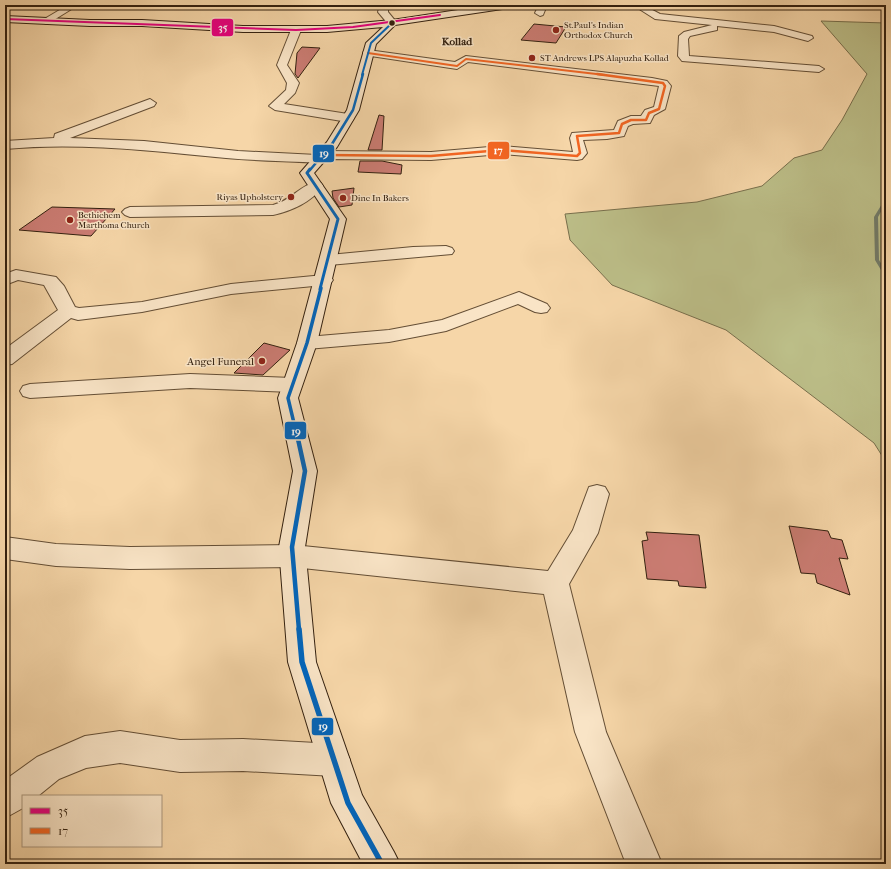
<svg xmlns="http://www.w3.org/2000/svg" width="891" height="869" font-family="'IM FELL French Canon',serif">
  <rect width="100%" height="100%" fill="#f6d6a8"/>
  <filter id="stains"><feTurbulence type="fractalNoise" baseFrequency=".005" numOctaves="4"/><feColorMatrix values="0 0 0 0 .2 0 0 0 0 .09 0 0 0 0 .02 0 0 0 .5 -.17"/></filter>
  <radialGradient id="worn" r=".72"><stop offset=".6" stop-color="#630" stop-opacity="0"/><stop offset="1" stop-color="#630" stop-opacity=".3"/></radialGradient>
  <polygon fill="#bcbe88" stroke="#786f4c" points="821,21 886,23 886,462 874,443 726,330 612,285 570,240 565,214 697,202 762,186 794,158 822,150 842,120 867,74"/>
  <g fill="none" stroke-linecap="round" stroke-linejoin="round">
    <polygon fill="#737c6a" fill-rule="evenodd" points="885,199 886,199 886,203 878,217 879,260 886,271 886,275 884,275 875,260 874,217"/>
  </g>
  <g fill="#cb7c73" stroke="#33200f">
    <polygon points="534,24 566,27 556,43 521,40"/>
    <polygon points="302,47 320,48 298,78 295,74 297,53"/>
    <polygon points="379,115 384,116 382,150 368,150"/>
    <polygon points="360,161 382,161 402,165 401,174 358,172"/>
    <polygon points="354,188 352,205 339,207 333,198 332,191"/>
    <polygon points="52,207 115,209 91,236 19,230"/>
    <polygon points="264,343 290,350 263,375 234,373"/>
    <polygon points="789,526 828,531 831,538 842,540 848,559 839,558 850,595 817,583 815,574 801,573"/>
    <polygon points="646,532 699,535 706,588 679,586 678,581 647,579 642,541 648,540"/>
  </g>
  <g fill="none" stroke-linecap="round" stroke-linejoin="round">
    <g stroke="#644e35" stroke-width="2">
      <g id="street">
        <polygon points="68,5 78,5 49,23 46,24 41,21"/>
        <polygon points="380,5 388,5 388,12 397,23 395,25 389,25 378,12"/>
        <polygon points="539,5 547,5 543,15 540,16 535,13"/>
        <polygon points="633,5 643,5 660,14 774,26 812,36 813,38 808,41 774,32 717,26 717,30 690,36 688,39 689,56 819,66 824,69 819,72 682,61 678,56 679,36 684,32 712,25 655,19"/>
        <polygon points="792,5 803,5 803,6 799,9"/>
        <polygon points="845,5 854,5 854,6 850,9"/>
        <polygon points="296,27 301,30 287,65 299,83 295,93 284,104 348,114 354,118 352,121 348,122 275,110 269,106 286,90 287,83 277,65 291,30"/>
        <path d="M368 50 455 62 466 56 652 78 667 81 671 86 665 109 654 115 650 123 633 124 628 126 624 136 607 139 583 140 587 153 582 159 577 160 501 154 431 160 327 159 325 162 320 163C289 161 257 161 226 158 152 151 80 142 5 149V141L54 138 55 134 150 99 156 103 154 106 70 138 144 141 238 151 317 155 324 151 431 152 501 146 573 152 570 138 572 133 614 130 618 121 631 116H641L645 110 654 107 659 86 468 62 457 69 364 55 363 53 364 51Z"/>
        <path d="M316 182 321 183 323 186C312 202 291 211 273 215L130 217 125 215 122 212 125 209 130 207 273 205C290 201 301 185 316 182Z"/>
        <polygon points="446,246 452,248 454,251 452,254 329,265 323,264 321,260 323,256 329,255 413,247"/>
        <polygon points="16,270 56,277 64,286 75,307 79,308 142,302 231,284 324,275 330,276 333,280 330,284 324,285 231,294 142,312 78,320 71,318 12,364 5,365 5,349 58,310 44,285 18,280 5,285 5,274"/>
        <polygon points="519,292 547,304 550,308 547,312 541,313 535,312 518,304 446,331 389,342 307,349 300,347 297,343 300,339 307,337 389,330 442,320"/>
        <polygon points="190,374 292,378 299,380 302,385 299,390 292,392 190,388 30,398 23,396 20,391 23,386 30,384"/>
        <polygon points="597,485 605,487 609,494 598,533 569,584 606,732 662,864 626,864 575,732 544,594 293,567 130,569 56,566 5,559 5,537 56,544 130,547 293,545 548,571 573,530 589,487"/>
        <polygon points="120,731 180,740 243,739 334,744 345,749 350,760 345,771 334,776 243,771 180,772 120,763 86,768 59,779 38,796 23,796 23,808 5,818 5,780 37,757 85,736"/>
      </g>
    </g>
    <g stroke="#33200f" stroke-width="2">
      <polygon id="secondary" points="491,5 513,5 509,8 395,25 376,44 359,110 337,147 314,173 346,219 317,343 298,398 317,471 305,547 316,662 362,795 394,852 400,864 363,864 331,803 288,662 279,547 293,471 278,398 297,343 330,219 300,173 327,142 347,110 366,43 383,27 327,32 243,32 142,26 90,26 5,22 5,16 90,20 142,20 243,26 327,26 392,20"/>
    </g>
    <use href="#street" fill="#f9e4c6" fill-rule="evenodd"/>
    <use href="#secondary" fill="#f9e4c6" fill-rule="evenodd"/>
    <g stroke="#f9e4c6" stroke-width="3.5">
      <polyline id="bus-1" points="5,19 296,30 353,27 440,15"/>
    </g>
    <g stroke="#f9e4c6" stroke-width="3.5">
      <polyline id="bus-2-far1" points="368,53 457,66 466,59 605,75"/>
    </g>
    <g stroke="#f9e4c6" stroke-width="4">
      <polyline id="bus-2" points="324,155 431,156 501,150 577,156 580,153 577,136 619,133 622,124 631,120 646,120 649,113 659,109 665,86 663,83 597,74"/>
    </g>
    <g stroke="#f9e4c6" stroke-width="3.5">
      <polyline id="bus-3-far5" points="362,75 371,43 392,23"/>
    </g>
    <g stroke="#f9e4c6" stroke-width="4">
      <polyline id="bus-3-far4" points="310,170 332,144 353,110 363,74"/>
    </g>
    <g stroke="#f9e4c6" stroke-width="5">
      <polyline id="bus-3-far3" points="310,169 307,173 338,219 320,289"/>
    </g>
    <g stroke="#f9e4c6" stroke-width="6">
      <polyline id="bus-3-far2" points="298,440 288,398 307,343 321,288"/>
    </g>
    <g stroke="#f9e4c6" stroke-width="8">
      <polyline id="bus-3-far1" points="298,439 305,471 292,547 299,630"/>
    </g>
    <g stroke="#f9e4c6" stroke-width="8">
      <polyline id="bus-3" points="299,629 302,662 348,803 382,864"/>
    </g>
    <use href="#bus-1" stroke="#e5007d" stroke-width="2"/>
    <use href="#bus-2-far1" stroke="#f26522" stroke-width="2"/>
    <use href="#bus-2" stroke="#f26522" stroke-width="2.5"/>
    <use href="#bus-3-far5" stroke="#0065bd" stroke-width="2"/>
    <use href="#bus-3-far4" stroke="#0065bd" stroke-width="2.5"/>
    <use href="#bus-3-far3" stroke="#0065bd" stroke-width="3"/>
    <use href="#bus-3-far2" stroke="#0065bd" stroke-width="3.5"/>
    <use href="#bus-3-far1" stroke="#0065bd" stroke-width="4.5"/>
    <use href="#bus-3" stroke="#0065bd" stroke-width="5.5"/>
  </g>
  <circle fill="#33200f" stroke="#f9e4c6" stroke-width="1.5" cx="392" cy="23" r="3.5"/>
  <g fill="#8f2418" stroke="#f9e4c6" stroke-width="1.5">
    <circle cx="556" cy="30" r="4"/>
    <circle cx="532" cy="58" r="4"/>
    <circle cx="291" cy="197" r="4"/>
    <circle cx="343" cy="198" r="4"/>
    <circle cx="70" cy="220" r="4"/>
    <circle cx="262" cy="361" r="4"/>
  </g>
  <g text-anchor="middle" stroke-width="3" stroke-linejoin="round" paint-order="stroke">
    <g font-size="9" fill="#33200f" stroke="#f9e4c6" text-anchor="start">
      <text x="564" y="28">St.Paul's Indian<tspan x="564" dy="10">Orthodox Church</tspan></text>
      <text x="540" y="61">ST Andrews LPS Alapuzha Kollad</text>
      <text x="283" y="200" text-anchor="end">Riyas Upholstery</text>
      <text x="351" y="201">Dine In Bakers</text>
      <text x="78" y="218">Bethiehem<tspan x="78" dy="10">Marthoma Church</tspan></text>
    </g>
    <g font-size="11" font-weight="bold" fill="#33200f" stroke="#f9e4c6">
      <text x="457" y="45">Kollad</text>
    </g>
    <g font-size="11" fill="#33200f" stroke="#f9e4c6" text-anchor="end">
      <text x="254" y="365">Angel Funeral</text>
    </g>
  </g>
  <g stroke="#f9e4c6" stroke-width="1.5">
    <rect x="211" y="18" width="23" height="19" rx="4" fill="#e5007d"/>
    <rect x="487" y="141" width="23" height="19" rx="4" fill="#f26522"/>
    <rect x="312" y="144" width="23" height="19" rx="4" fill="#0065bd"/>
    <rect x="284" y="421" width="23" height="19" rx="4" fill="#0065bd"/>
    <rect x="311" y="717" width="23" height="19" rx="4" fill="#0065bd"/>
  </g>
  <g font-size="11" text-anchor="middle" font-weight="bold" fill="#fff">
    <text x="223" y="31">35</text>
    <text x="498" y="154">17</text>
    <text x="324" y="157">19</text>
    <text x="296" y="435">19</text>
    <text x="323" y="730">19</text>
  </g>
  <rect width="891" height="869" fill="none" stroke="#f6d6a8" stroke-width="20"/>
  <rect x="6" y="6" width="879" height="857" fill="none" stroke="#33200f" stroke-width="2"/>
  <rect x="10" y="10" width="871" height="849" fill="none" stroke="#33200f"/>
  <rect x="22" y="795" width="140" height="52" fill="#f9e4c6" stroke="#aa967d"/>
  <rect x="30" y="808" width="20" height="6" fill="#e5007d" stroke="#aa967d"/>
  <text x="58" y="815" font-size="12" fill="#33200f">35</text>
  <rect x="30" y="828" width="20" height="6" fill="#f26522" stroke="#aa967d"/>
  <text x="58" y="835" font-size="12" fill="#33200f">17</text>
  <rect width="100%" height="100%" filter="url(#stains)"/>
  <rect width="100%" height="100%" fill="url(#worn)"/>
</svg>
